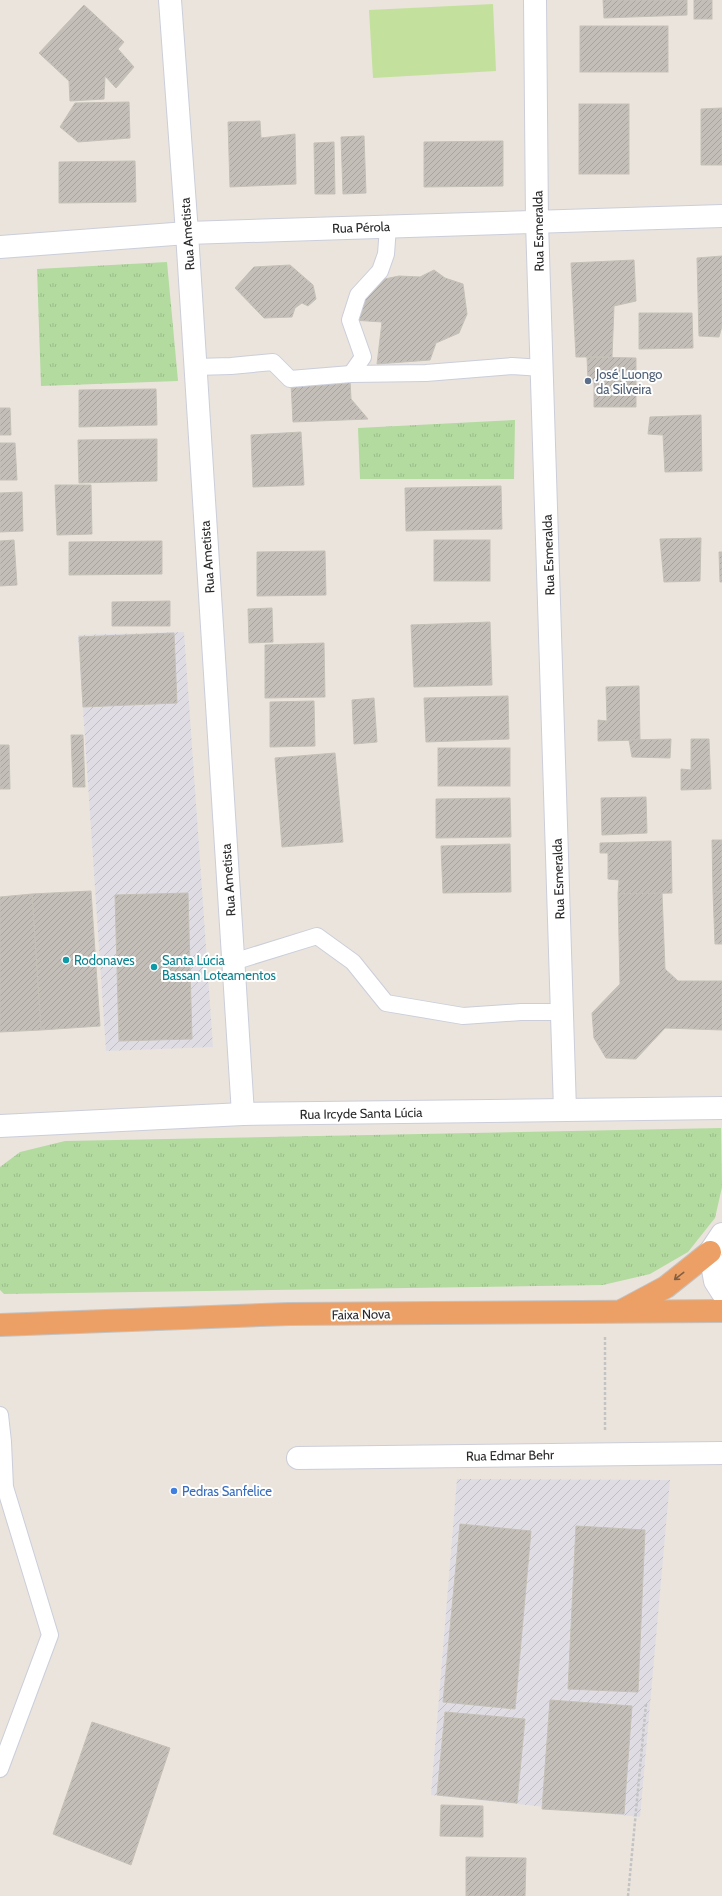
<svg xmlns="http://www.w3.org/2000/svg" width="722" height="1896" font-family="Cabin,sans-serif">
  <defs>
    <pattern id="industrial-furrows" width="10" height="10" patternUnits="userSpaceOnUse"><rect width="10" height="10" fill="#dfdde3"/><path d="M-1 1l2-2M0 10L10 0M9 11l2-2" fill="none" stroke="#bfbec3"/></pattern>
    <pattern id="grass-tufts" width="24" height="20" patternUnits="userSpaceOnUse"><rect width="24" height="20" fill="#b3db9f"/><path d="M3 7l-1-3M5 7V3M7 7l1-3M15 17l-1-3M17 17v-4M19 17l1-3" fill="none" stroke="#9abc89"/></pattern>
    <pattern id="building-hatch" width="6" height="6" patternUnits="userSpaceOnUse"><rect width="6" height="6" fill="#c3beb8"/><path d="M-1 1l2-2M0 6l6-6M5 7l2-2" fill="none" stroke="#a8a39e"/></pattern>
  </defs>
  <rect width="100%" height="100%" fill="#eae4dd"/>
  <g fill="url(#industrial-furrows)">
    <polygon points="184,632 213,1047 106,1051 78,635"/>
    <polygon points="457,1479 670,1480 640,1817 431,1795"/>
  </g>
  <g fill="url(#grass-tufts)">
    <polygon points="167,262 178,381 41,386 37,269"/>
    <polygon points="515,420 514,479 360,479 358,428"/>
    <polygon points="721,1128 722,1187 715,1218 688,1252 650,1274 603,1285 4,1294 0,1290 0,1167 20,1152 65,1141"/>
  </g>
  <polygon fill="#c3e19c" points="493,4 496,71 373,78 369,10"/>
  <g fill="url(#building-hatch)" stroke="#c5c0b7">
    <polygon points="603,0 687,0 687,15 604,18"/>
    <rect x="694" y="0" width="18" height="19"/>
    <polygon points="84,5 124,42 118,49 134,67 116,88 105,76 104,99 70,101 69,81 39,53"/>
    <rect x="580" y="26" width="88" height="46"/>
    <polygon points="129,102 130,138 78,142 60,127 75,103"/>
    <rect x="579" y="104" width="50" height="70"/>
    <polygon points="722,108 722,165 701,165 701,109"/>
    <polygon points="260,121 261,138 295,134 296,184 230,187 228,122"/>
    <polygon points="364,136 366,193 343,194 341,137"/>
    <polygon points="503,141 503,186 424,187 424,142"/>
    <polygon points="334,142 335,194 315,194 314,143"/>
    <polygon points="135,161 136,202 59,203 59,162"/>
    <polygon points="722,256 722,326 719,337 699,336 697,258"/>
    <polygon points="634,260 636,301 614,306 612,357 576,357 571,263"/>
    <polygon points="290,265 313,285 316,299 308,306 302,303 295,308 292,317 264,318 235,288 254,267"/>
    <polygon points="434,270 445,278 463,284 467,314 459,333 436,343 430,360 377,364 382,322 353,320 366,293 380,280 399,276 420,277"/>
    <polygon points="639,313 692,313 693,348 639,349"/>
    <polygon points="587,357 636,358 636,407 594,407 594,381 588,381"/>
    <polygon points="350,380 351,399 368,419 293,422 291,384"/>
    <polygon points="156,389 157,425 79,427 79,390"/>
    <polygon points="0,408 10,408 11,435 0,435"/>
    <polygon points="701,415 702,471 665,472 663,435 648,434 650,417"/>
    <polygon points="301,432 304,485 253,487 251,435"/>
    <polygon points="157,439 157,481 79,483 78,440"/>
    <polygon points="0,443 15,443 17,480 0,480"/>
    <polygon points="55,485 91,485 92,534 57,535"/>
    <polygon points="501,486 502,529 406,531 405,488"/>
    <polygon points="22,492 23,531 0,532 0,493"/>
    <polygon points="701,538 700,581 664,582 660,539"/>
    <polygon points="14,540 17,585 0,586 0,541"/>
    <rect x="434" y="540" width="56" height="41"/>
    <polygon points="162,541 162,574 69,575 69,542"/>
    <polygon points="325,551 326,595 257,596 257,552"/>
    <polygon points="719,552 722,552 722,582 720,582"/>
    <polygon points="170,601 170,626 112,626 112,602"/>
    <polygon points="272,608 273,642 249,643 248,609"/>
    <polygon points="490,622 492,685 414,687 411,625"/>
    <polygon points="174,633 177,703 83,707 79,637"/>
    <polygon points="324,643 325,697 265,698 265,645"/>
    <polygon points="639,686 640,740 598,741 598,720 607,721 606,687"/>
    <polygon points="508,696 509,739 426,742 424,698"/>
    <polygon points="374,698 377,742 354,744 352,700"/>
    <polygon points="314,701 315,746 270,747 270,702"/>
    <polygon points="71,735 83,735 85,787 73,787"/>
    <polygon points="671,739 670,758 632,757 629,740"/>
    <polygon points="691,739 709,739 711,789 681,790 681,769 691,770"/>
    <polygon points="0,745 9,745 10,789 0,789"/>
    <rect x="438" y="748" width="72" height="38"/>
    <polygon points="335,753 343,842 282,847 275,758"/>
    <polygon points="646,797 647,833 602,835 601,798"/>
    <polygon points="510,798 511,837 436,838 436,799"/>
    <polygon points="712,840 722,840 722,892 713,892"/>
    <polygon points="671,841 672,893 618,894 619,880 608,879 608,853 600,853 600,843"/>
    <polygon points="510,844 511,892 443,893 441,846"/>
    <polygon points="91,891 100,1026 41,1030 32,894"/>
    <polygon points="713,892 722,892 722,944 715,944"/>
    <polygon points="188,893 192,1039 119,1041 115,895"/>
    <polygon points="662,893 665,969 678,981 722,981 722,1030 665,1028 636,1059 606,1058 594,1038 592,1013 620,984 618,894"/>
    <polygon points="32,894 41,1030 0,1032 0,897"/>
    <polygon points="460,1524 531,1531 515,1709 443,1702"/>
    <polygon points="576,1526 645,1530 638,1692 568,1689"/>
    <polygon points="550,1700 632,1706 624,1814 542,1809"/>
    <polygon points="445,1712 525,1719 517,1803 437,1795"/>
    <polygon points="92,1722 170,1748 131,1865 53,1834"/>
    <polygon points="441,1805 483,1806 483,1837 440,1836"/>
    <polygon points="466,1857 526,1858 525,1896 466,1896"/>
  </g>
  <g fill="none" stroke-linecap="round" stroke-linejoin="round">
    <g stroke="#cbceda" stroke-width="18">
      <g id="lane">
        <polyline points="195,367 231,366 273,362 290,379 351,374 426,373 512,366 542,368"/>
        <polyline points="351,374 363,357 350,320 358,295 380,271 386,254 388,227"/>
        <polyline points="233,962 317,936 353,962 386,1003 463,1016 521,1012 562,1012"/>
        <polyline points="0,1415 3,1442 5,1487 50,1635 0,1769"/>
      </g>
    </g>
    <g stroke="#cbceda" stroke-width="24">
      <g id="street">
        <polyline points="170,0 187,233 243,1114"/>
        <polyline points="535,0 537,222 565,1110"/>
        <polyline points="0,247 187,233 722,216"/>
        <polyline points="0,1126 243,1114 722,1108"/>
        <polyline points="722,1234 710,1252 715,1281 722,1292"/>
        <polyline points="298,1458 722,1453"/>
      </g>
    </g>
    <g stroke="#c3c3c3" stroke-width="24">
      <g id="highway">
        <polyline points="623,1310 666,1287 710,1252"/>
        <polyline points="0,1325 289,1314 722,1311"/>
      </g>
    </g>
    <g stroke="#c3c3c3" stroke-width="2.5" stroke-dasharray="3 2" stroke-linecap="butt">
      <polyline points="605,1430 605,1337"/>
      <polyline points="628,1896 646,1704"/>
    </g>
    <use href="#lane" stroke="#fff" stroke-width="16"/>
    <use href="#street" stroke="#fff" stroke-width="22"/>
    <use href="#highway" stroke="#eca065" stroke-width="22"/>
  </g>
  <defs><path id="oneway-shaft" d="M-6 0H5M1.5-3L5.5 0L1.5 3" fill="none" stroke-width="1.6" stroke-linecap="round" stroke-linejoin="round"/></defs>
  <use stroke="#815f44" href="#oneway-shaft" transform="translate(679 1276) rotate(142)"/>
  <circle fill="#5c6f8a" stroke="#fff" stroke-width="1.5" cx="588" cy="381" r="4"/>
  <g fill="#0f9aa8" stroke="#fff" stroke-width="1.5">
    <circle cx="66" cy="960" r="4"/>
    <circle cx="154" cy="967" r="4"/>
  </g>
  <circle fill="#3f7fe0" stroke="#fff" stroke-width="1.5" cx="174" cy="1491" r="4"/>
  <g text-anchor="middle" stroke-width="4" stroke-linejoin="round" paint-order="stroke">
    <g font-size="13" fill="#292929" stroke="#fff">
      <text transform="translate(361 227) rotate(-2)" y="5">Rua Pérola</text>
      <text transform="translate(538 231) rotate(-91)" y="5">Rua Esmeralda</text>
      <text transform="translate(187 234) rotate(-94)" y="5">Rua Ametista</text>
      <text transform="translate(548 555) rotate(-92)" y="5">Rua Esmeralda</text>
      <text transform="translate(207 557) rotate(-94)" y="5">Rua Ametista</text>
      <text transform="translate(558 879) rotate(-92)" y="5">Rua Esmeralda</text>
      <text transform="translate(228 880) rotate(-94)" y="5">Rua Ametista</text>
      <text transform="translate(361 1113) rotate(-1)" y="5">Rua Ircyde Santa Lúcia</text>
      <text transform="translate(361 1314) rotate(-1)" y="5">Faixa Nova</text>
      <text transform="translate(510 1455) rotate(-1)" y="5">Rua Edmar Behr</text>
    </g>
    <g font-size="13" fill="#4e5e75" stroke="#fff" text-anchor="start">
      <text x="596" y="379">José Luongo<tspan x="596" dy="15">da Silveira</tspan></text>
    </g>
    <g font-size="13" fill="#0d838f" stroke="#fff" text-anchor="start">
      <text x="74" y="965">Rodonaves</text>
      <text x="162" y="965">Santa Lúcia<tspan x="162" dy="15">Bassan Loteamentos</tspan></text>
    </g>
    <g font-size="13" fill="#366cbe" stroke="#fff" text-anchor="start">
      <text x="182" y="1496">Pedras Sanfelice</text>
    </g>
  </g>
</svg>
